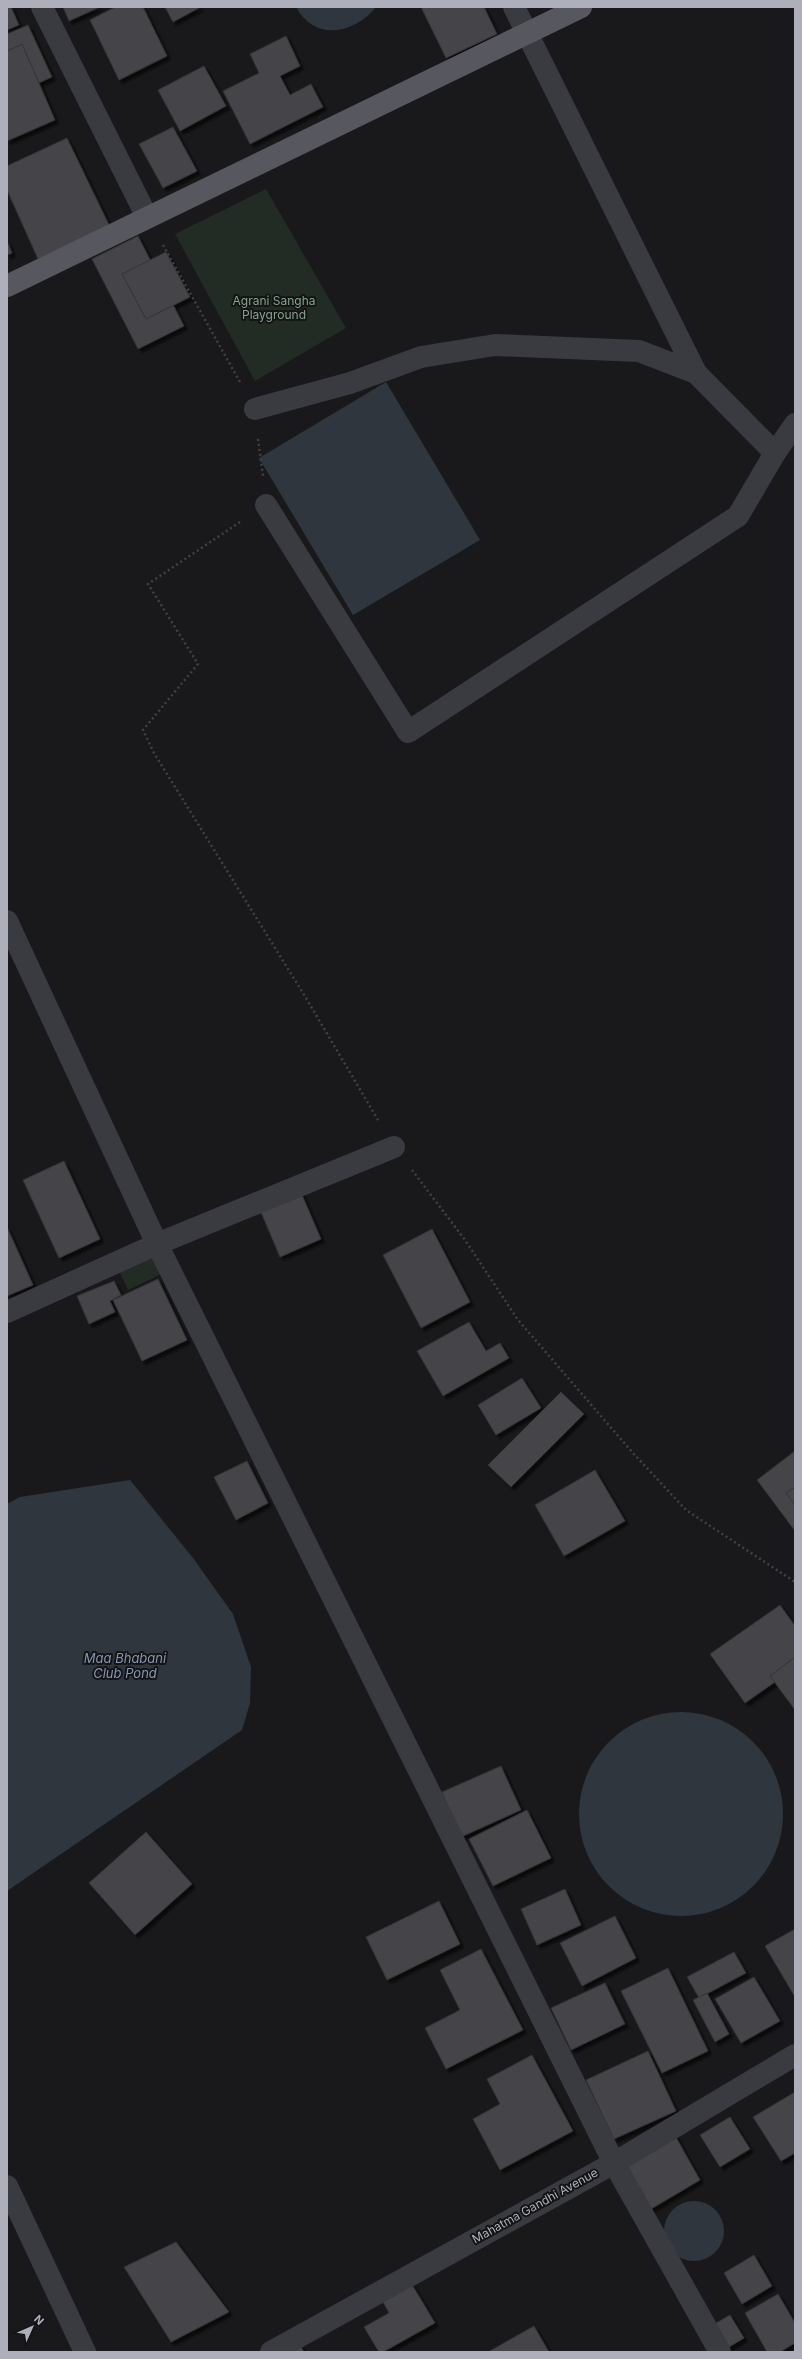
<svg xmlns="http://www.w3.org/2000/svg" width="802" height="2359" font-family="Inter,sans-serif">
  <defs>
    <filter id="shadow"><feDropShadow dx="3.5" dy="3.5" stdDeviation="1" flood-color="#0009"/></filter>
  </defs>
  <rect width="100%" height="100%" fill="#19191b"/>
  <g fill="#232b25">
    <polygon points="266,189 346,328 255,381 175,234"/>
    <polygon points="157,1245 170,1270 128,1290 116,1264"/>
  </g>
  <g fill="#30363e">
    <path d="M296 7H376C354 34 315 42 296 7Z"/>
    <polygon points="386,382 480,540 353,615 259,458"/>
    <polygon points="130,1480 193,1558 233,1614 251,1667 250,1703 242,1730 7,1891 7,1504 20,1497"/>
    <circle cx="681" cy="1814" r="102"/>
    <circle cx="694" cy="2231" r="30"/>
  </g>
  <g fill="#444448" stroke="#343337" filter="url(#shadow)">
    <polygon points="7,7 11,7 19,25 7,30"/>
    <polygon points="63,7 100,7 69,21"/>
    <polygon points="115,7 143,7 167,56 119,80 90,20"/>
    <polygon points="165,7 199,7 199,8 173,22"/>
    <polygon points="421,7 484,7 497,34 446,58"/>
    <polygon points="28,25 52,77 16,93 7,74 7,34"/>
    <polygon points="286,36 300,66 280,76 290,95 311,84 323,107 250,144 223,91 259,73 250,54"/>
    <polygon points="22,44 55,120 7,141 7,51"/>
    <polygon points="204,66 226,106 180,131 158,90"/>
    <polygon points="173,127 197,171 163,188 139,144"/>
    <polygon points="67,138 110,227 38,259 7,190 7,166"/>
    <polygon points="138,236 184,326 138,349 92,259"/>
    <polygon points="7,241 12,253 7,255"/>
    <polygon points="166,252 190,297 146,319 122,274"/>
    <polygon points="64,1161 100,1239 59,1258 23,1180"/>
    <polygon points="299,1188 321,1239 280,1257 258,1205"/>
    <polygon points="7,1227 33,1285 7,1296"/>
    <polygon points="432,1229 470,1302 421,1328 383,1255"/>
    <polygon points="158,1279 187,1340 142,1361 113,1300"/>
    <polygon points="114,1281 121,1295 110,1301 115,1312 89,1324 77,1296"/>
    <polygon points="469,1322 486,1351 500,1343 509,1358 443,1396 417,1351"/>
    <polygon points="522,1378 541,1408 496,1435 478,1405"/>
    <polygon points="561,1392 584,1414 511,1487 488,1465"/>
    <polygon points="795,1451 795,1531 757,1480"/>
    <polygon points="247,1461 268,1503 236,1520 214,1477"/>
    <polygon points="595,1470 625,1521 564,1556 535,1505"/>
    <polygon points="795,1487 795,1505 786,1493"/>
    <polygon points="780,1605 795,1626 795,1668 745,1703 710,1654"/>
    <polygon points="795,1657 795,1710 770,1676"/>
    <polygon points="501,1766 521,1810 461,1837 442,1792"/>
    <polygon points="527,1810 551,1858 493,1886 469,1839"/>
    <polygon points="146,1832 192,1884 135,1935 89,1883"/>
    <polygon points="565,1889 581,1925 537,1945 521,1909"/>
    <polygon points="439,1901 460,1944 387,1980 366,1937"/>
    <polygon points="615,1916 636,1958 582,1986 560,1943"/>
    <polygon points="795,1929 795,1997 765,1946"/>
    <polygon points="481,1949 523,2030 446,2069 425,2028 460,2010 440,1970"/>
    <polygon points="734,1952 746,1973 699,1998 687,1977"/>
    <polygon points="668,1968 708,2051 662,2073 621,1991"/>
    <polygon points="754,1977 780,2021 741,2043 715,1999"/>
    <polygon points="605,1983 625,2024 571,2050 551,2008"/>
    <polygon points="707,1993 729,2034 715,2042 693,2000"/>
    <polygon points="648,2051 676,2111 614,2139 586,2080"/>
    <polygon points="532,2055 573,2131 500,2170 473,2119 500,2104 487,2079"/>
    <polygon points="795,2092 795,2153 781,2161 753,2117"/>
    <polygon points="730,2117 750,2149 720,2167 700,2135"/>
    <polygon points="673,2132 700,2180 646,2212 618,2163"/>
    <polygon points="176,2242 229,2312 171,2342 124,2267"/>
    <polygon points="754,2255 772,2286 742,2304 724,2273"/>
    <polygon points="411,2283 435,2323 383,2352 379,2352 364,2327 389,2313 382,2300"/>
    <polygon points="778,2294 795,2323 795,2343 780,2352 767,2352 745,2313"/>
    <polygon points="730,2315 744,2338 724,2350 711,2326"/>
    <polygon points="534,2326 549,2352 488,2352"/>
    <polygon points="300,2345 304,2352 287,2352"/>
  </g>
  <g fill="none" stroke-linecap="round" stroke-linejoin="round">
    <g stroke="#404147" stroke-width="2.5" stroke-dasharray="2 3" stroke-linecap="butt">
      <polyline points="163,245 240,382"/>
      <polyline points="258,439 263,476"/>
      <polyline points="240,522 148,584 198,664 143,730 154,753 306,998 378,1120"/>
      <polyline points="412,1170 465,1240 518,1320 632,1452 686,1510 795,1582"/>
    </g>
    <g stroke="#3a3b40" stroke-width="22">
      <polyline points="42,7 147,217"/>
      <polyline points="696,373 775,453"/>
      <polyline points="255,409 350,383 421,357 495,345 639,351 696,373 514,7"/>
      <polyline points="266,505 408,732 738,516 775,453 795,424"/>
      <polyline points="7,921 157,1244 614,2163 720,2352"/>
      <polyline points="7,1312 157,1244 394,1147"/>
      <polyline points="7,2186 85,2352"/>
      <polyline points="271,2352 614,2163 795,2055"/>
    </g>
    <polyline stroke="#57575f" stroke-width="22" points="7,286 581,7"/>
  </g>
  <g text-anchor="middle" stroke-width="4" stroke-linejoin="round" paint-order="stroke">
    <g font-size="12" fill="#85a38b" stroke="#141416">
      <text x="274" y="305">Agrani Sangha<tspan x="274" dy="14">Playground</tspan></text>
    </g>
    <g font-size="12" fill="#adafba" stroke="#141416">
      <text transform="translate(535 2206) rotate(-29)" y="4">Mahatma Gandhi Avenue</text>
    </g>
    <g font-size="13" font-style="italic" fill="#8697b2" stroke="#141416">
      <text x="125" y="1663">Maa Bhabani<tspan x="125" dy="15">Club Pond</tspan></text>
    </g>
  </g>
  <rect width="802" height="2359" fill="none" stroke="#adafba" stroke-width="16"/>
  <g transform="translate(32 2327) rotate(45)" stroke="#141416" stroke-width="3" paint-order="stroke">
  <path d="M0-3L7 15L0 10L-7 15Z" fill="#adafba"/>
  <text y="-6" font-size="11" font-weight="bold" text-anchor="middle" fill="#adafba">N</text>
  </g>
</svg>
